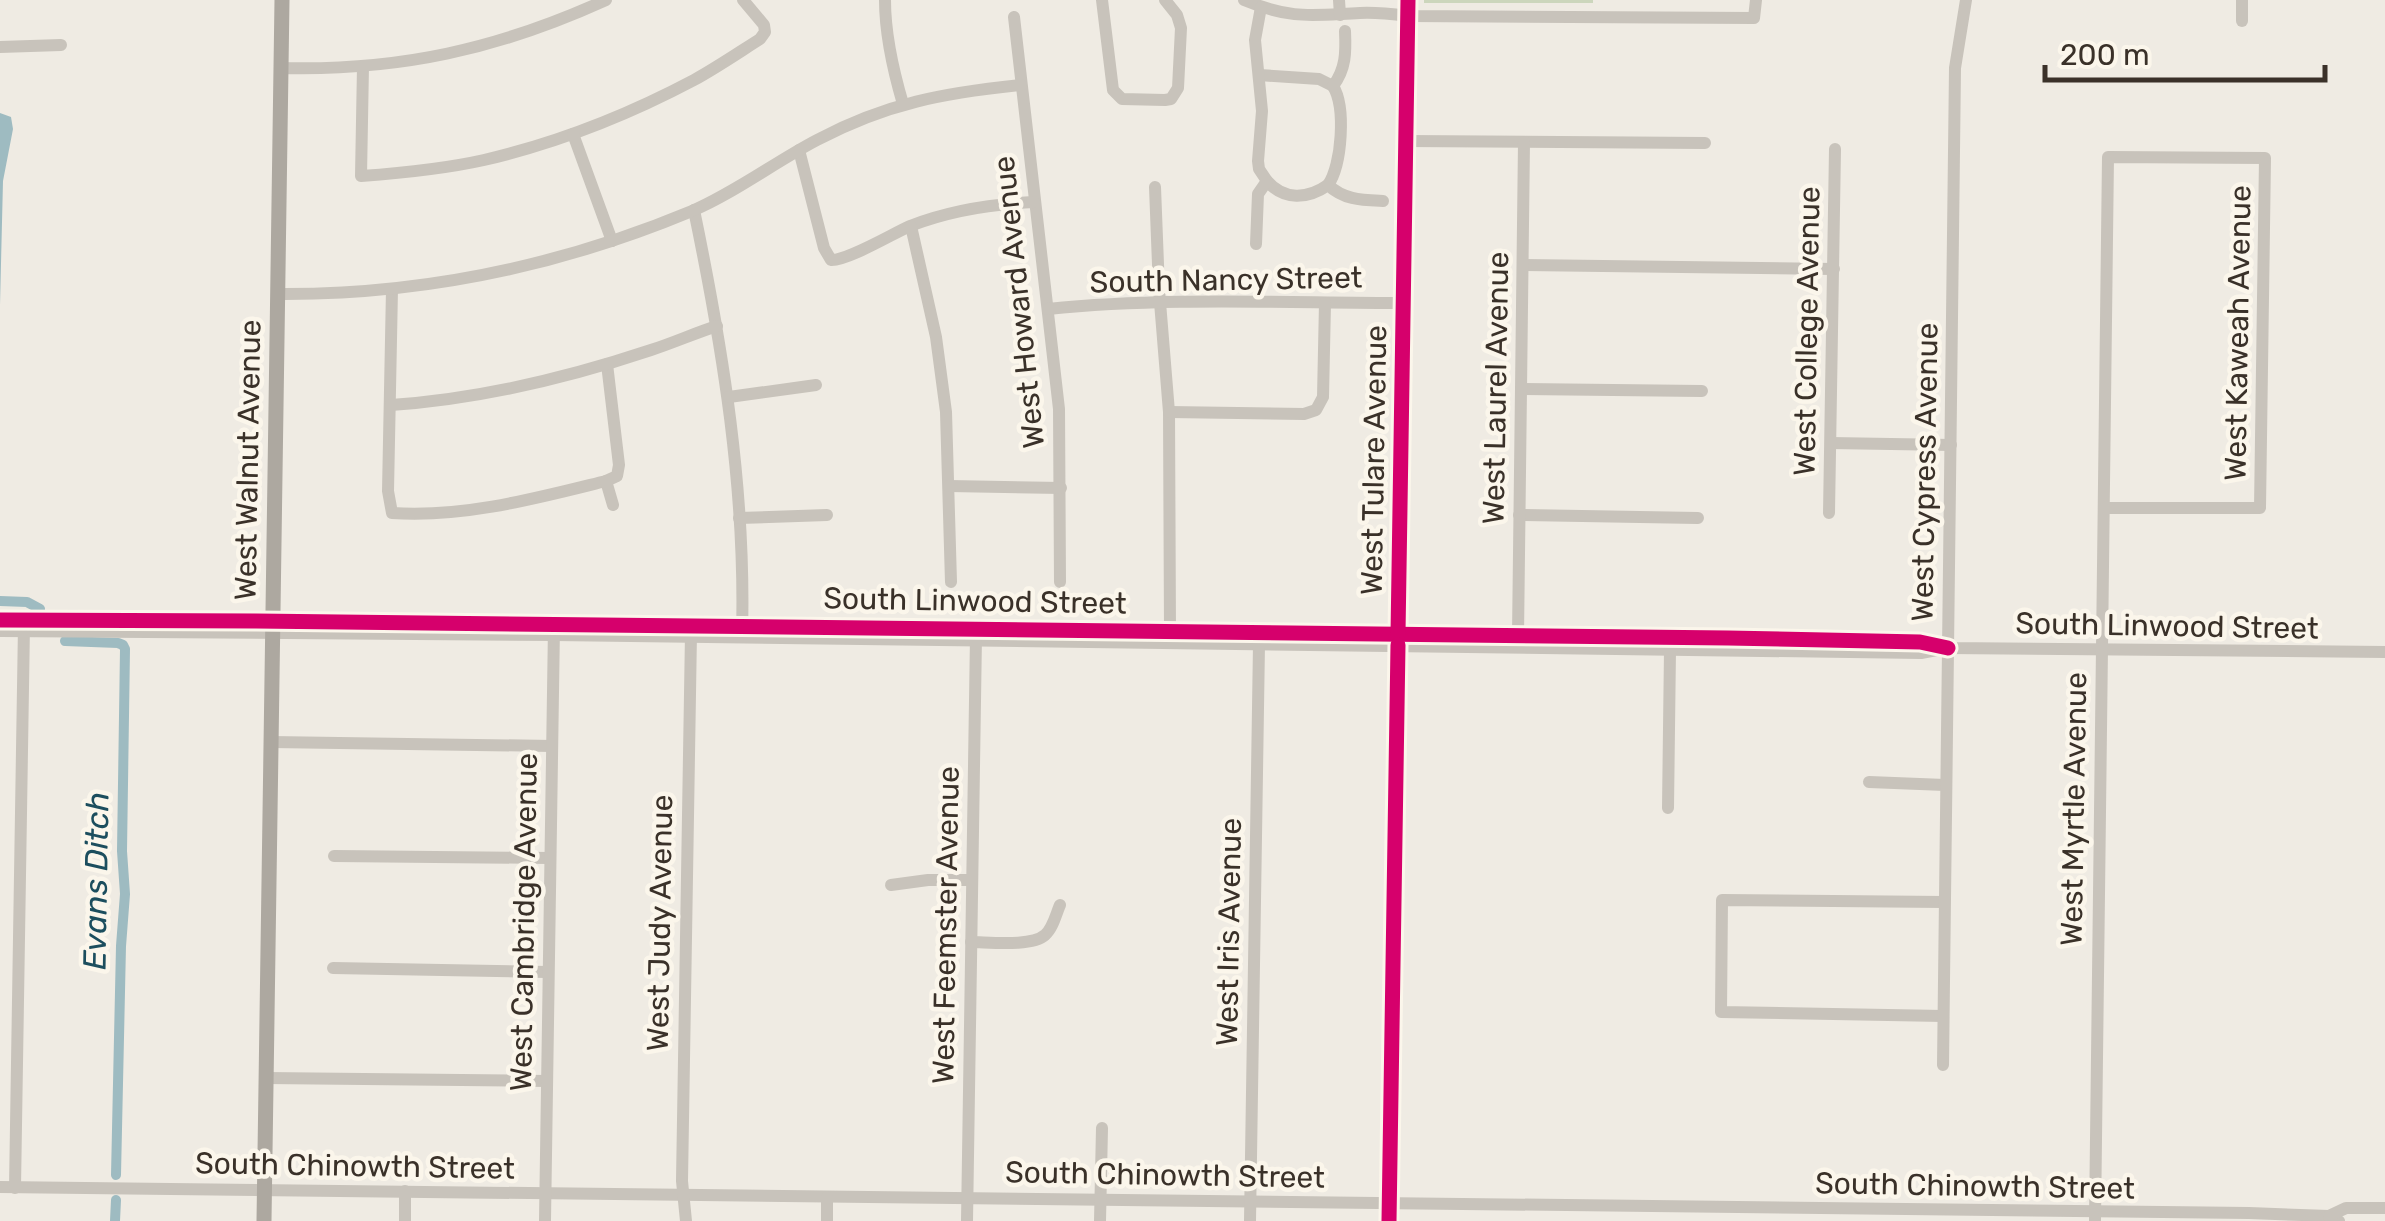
<svg xmlns="http://www.w3.org/2000/svg" width="2385" height="1221" font-family="Rubik,sans-serif">
  <rect width="100%" height="100%" fill="#efebe3"/>
  <rect fill="#ccd6bc" x="1424" y="0" width="169" height="3"/>
  <polygon fill="#9ebbc1" points="0,113 11,117 13,129 3,181 0,305"/>
  <g fill="none" stroke-linecap="round" stroke-linejoin="round">
    <g stroke="#9ebbc1" stroke-width="10">
      <polyline points="0,601 27,602 40,609"/>
      <polyline points="65,641 118,643 123,645 125,649 122,851 125,894 121,946 116,1175"/>
      <polyline points="115,1221 116,1200"/>
    </g>
    <g stroke="#c8c3bb" stroke-width="12">
      <path d="M885 0C885 36 893 70 903 104"/>
      <polyline points="1102,0 1113,90 1122,99 1165,100 1171,99 1178,88 1181,28 1177,15 1165,0"/>
      <path d="M1244 0C1292 20 1312 15 1360 13 1376 12 1392 14 1408 16L1754 18 1756 0"/>
      <polyline points="1339,0 1340,15"/>
      <polyline points="1014,17 1059,409 1060,582"/>
      <polyline points="2242,21 2242,0"/>
      <polyline points="0,47 61,45"/>
      <path d="M363 66 361 176C402 173 444 169 484 160 557 143 628 115 694 80 716 68 738 53 760 39L765 32 764 25 743 0"/>
      <path d="M281 68C400 71 498 49 606 0"/>
      <polyline points="1259,75 1319,79 1333,86"/>
      <polyline points="573,134 612,241"/>
      <polyline points="1406,141 1705,143"/>
      <path d="M799 150 824 248 831 260C847 261 892 234 910 226 951 210 992 204 1034 202"/>
      <path d="M1267 181C1284 201 1308 199 1328 185 1344 200 1362 200 1383 201"/>
      <path d="M1328 185C1342 165 1346 107 1333 86 1346 69 1346 52 1345 31"/>
      <polyline points="1155,187 1159,290 1169,412 1170,631"/>
      <path d="M694 210C723 350 746 491 742 634"/>
      <polyline points="911,226 936,337 946,412 951,582"/>
      <polyline points="1256,244 1258,194 1267,181 1259,169 1258,161 1262,111 1255,40 1261,7"/>
      <polyline points="1523,265 1834,269"/>
      <path d="M392 289 388 491 392 513C464 518 537 498 606 481"/>
      <path d="M278 294C420 295 560 266 692 211 736 192 775 162 817 140 887 103 944 93 1021 85"/>
      <path d="M1048 309C1166 297 1285 303 1404 303"/>
      <polyline points="607,364 619,465 617,476 606,481 613,505"/>
      <polyline points="1521,389 1702,391"/>
      <polyline points="729,397 816,385"/>
      <path d="M391 405C479 399 567 378 651 350 673 343 695 333 717 326"/>
      <polyline points="1169,412 1304,414 1316,410 1323,397 1325,303"/>
      <polyline points="1831,443 1951,445"/>
      <polyline points="949,486 1061,488"/>
      <polyline points="1829,513 1835,149"/>
      <polyline points="1519,515 1698,518"/>
      <polyline points="739,518 827,515"/>
      <polyline points="0,620 256,621 1728,638 1920,642 1948,648 2385,652"/>
      <polyline points="0,631 554,635 1921,653 1942,649"/>
      <polyline points="1518,636 1524,142"/>
      <polyline points="271,742 552,746"/>
      <polyline points="1869,782 1945,785"/>
      <polyline points="1668,808 1670,650 1674,647"/>
      <polyline points="334,856 549,858"/>
      <polyline points="891,885 928,880 972,880"/>
      <path d="M971 942C988 942 1032 947 1045 935 1053 928 1056 914 1060 905"/>
      <polyline points="333,968 547,972"/>
      <polyline points="1943,1016 1721,1012 1722,900 1944,902"/>
      <polyline points="1943,1065 1955,68 1966,0"/>
      <polyline points="266,1078 547,1081"/>
      <polyline points="0,1187 2249,1213 2329,1216 2339,1221"/>
      <polyline points="15,1188 24,625"/>
      <polyline points="2329,1216 2346,1208 2385,1208"/>
      <polyline points="405,1221 405,1191"/>
      <polyline points="545,1221 554,626"/>
      <polyline points="686,1221 682,1181 691,633"/>
      <polyline points="827,1221 827,1197"/>
      <polyline points="967,1221 976,636"/>
      <polyline points="1100,1221 1102,1128"/>
      <polyline points="1250,1221 1259,644"/>
      <polyline points="1389,1221 1408,0"/>
      <polyline points="2095,1221 2108,157 2265,158 2260,508 2104,508"/>
    </g>
    <polyline stroke="#ada8a0" stroke-width="15" points="264,1221 282,0"/>
    <g stroke="#fbf6eb" stroke-width="21">
      <g id="cycleway">
        <polyline points="0,620 256,621 1728,638 1920,642 1948,648"/>
        <polyline points="1398,634 1408,0"/>
        <polyline points="1389,1221 1398,645"/>
      </g>
    </g>
    <use href="#cycleway" stroke="#d6006c" stroke-width="15"/>
  </g>
  <g text-anchor="middle" stroke-width="9" stroke-linejoin="round" paint-order="stroke">
    <g font-size="30" fill="#3a3129" stroke="#fbf6eb">
      <text transform="translate(1226 280) rotate(-1)" y="10">South Nancy Street</text>
      <text transform="translate(1019 302) rotate(-96)" y="10">West Howard Avenue</text>
      <text transform="translate(1807 331) rotate(-89)" y="10">West College Avenue</text>
      <text transform="translate(2238 333) rotate(-89)" y="10">West Kaweah Avenue</text>
      <text transform="translate(1496 388) rotate(-89)" y="10">West Laurel Avenue</text>
      <text transform="translate(248 460) rotate(-89)" y="10">West Walnut Avenue</text>
      <text transform="translate(1374 460) rotate(-89)" y="10">West Tulare Avenue</text>
      <text transform="translate(1925 472) rotate(-89)" y="10">West Cypress Avenue</text>
      <text transform="translate(975 601) rotate(1)" y="10">South Linwood Street</text>
      <text transform="translate(2167 626) rotate(1)" y="10">South Linwood Street</text>
      <text transform="translate(2074 809) rotate(-89)" y="10">West Myrtle Avenue</text>
      <text transform="translate(524 922) rotate(-89)" y="10">West Cambridge Avenue</text>
      <text transform="translate(660 923) rotate(-89)" y="10">West Judy Avenue</text>
      <text transform="translate(946 925) rotate(-89)" y="10">West Feemster Avenue</text>
      <text transform="translate(1229 932) rotate(-89)" y="10">West Iris Avenue</text>
      <text transform="translate(355 1166) rotate(1)" y="10">South Chinowth Street</text>
      <text transform="translate(1165 1175) rotate(1)" y="10">South Chinowth Street</text>
      <text transform="translate(1975 1186) rotate(1)" y="10">South Chinowth Street</text>
    </g>
    <g font-size="32" font-style="italic" fill="#1c4e5e" stroke="#fbf6eb">
      <text transform="translate(96 881) rotate(-89)" y="11">Evans Ditch</text>
    </g>
  </g>
  <path d="M2045 65v15h280v-15" fill="none" stroke="#3a3129" stroke-width="5"/>
  <text x="2060" y="65" font-size="30" fill="#3a3129" stroke="#fbf6eb" stroke-width="8" paint-order="stroke">200 m</text>
</svg>
